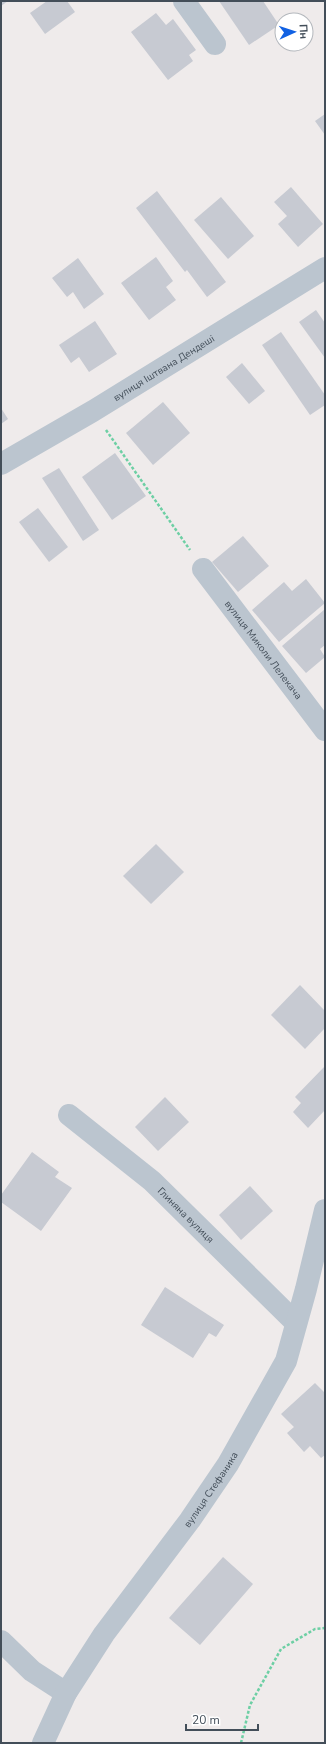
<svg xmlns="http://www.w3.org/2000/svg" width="326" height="1744" font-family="'Nunito Sans',sans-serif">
  <rect width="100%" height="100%" fill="#efebeb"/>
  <g fill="#c7cad2">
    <polygon points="1,1 8,1 1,6"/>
    <polygon points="47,1 67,1 75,12 45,34 30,13"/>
    <polygon points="219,1 263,1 279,25 249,45"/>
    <polygon points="156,13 166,25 173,19 196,50 189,55 193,61 168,80 131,32"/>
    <polygon points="325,114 325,135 315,121"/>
    <polygon points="291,187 323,224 298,247 278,224 287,216 274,202"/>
    <polygon points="157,191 226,282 207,297 187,270 185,272 136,208"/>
    <polygon points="221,197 254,236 228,259 194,220"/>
    <polygon points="156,257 173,281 166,287 176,300 149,320 121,283"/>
    <polygon points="78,258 104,294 84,309 73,292 67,297 52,278"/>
    <polygon points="316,310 325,323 325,358 299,322"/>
    <polygon points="95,321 117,354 89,372 79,357 71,363 59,345"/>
    <polygon points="281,332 325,395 325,405 310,415 262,345"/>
    <polygon points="242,363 265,391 249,404 226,377"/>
    <polygon points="163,402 190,433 153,465 126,433"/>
    <polygon points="1,408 8,419 1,424"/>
    <polygon points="115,453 146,496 112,520 82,477"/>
    <polygon points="59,468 99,530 83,541 42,478"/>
    <polygon points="38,508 68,547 49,562 19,522"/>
    <polygon points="243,536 269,566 238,592 212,562"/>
    <polygon points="306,579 325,603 279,642 252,610 284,582 292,591"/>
    <polygon points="325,609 325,645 320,649 325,657 306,673 282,646"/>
    <polygon points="156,844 184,872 151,904 123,876"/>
    <polygon points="300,985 325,1011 325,1028 305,1049 271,1015"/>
    <polygon points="325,1066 325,1110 308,1128 293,1112 301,1103 295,1097"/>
    <polygon points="165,1097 189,1122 158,1151 135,1127"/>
    <polygon points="32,1152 59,1172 55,1177 72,1188 41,1231 1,1202 1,1195"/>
    <polygon points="250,1186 273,1211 241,1240 219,1215"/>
    <polygon points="165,1287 224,1325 216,1337 209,1333 193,1358 141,1325"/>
    <polygon points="315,1383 325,1393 325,1455 321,1458 310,1446 304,1452 287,1433 294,1427 281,1414"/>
    <polygon points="223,1557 253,1584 200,1645 169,1618"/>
  </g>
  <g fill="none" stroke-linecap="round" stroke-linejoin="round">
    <g stroke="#6dcfa4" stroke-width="2.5" stroke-dasharray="3 2" stroke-linecap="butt">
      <polyline points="106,430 190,550"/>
      <polyline points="241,1743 250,1705 281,1649 315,1629 325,1628"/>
    </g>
    <g stroke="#bbc5cf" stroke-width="22">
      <polyline points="184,1 215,44"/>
      <path id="s1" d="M203 569 325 730"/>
      <path id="s2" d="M69 1115 152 1181 296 1323"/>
      <polyline points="1,1641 32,1671 66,1693"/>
      <path id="s3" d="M43 1743 66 1693 104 1634 190 1520 228 1464 286 1361 306 1289 325 1210"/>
    </g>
    <path stroke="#bbc5cf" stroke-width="22" id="s4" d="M1 464 93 411 325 268"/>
  </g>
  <g text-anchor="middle" stroke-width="3" stroke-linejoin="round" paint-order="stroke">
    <g font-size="10" fill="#434e59" stroke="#fff">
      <text dy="4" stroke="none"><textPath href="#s4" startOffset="189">вулиця Іштвана Дендеші</textPath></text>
      <text dy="4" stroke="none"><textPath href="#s1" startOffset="101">вулиця Миколи Лелекача</textPath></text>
      <text dy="4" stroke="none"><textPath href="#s2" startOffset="154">Глиняна вулиця</textPath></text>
      <text dy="4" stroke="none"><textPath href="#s3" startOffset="305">вулиця Стефаника</textPath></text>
    </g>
  </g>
  <rect width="326" height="1744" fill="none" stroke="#434e59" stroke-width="4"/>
  <g transform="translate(294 32) rotate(87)"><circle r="19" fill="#ffffff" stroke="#b4b8bd"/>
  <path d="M0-3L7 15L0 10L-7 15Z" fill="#1161e3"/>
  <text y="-6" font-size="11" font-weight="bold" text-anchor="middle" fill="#434e59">Пн</text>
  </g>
  <path d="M186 1724v6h72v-6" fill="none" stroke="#434e59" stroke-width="2"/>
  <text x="192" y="1724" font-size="12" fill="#434e59" stroke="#ffffff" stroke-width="3" paint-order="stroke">20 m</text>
</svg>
